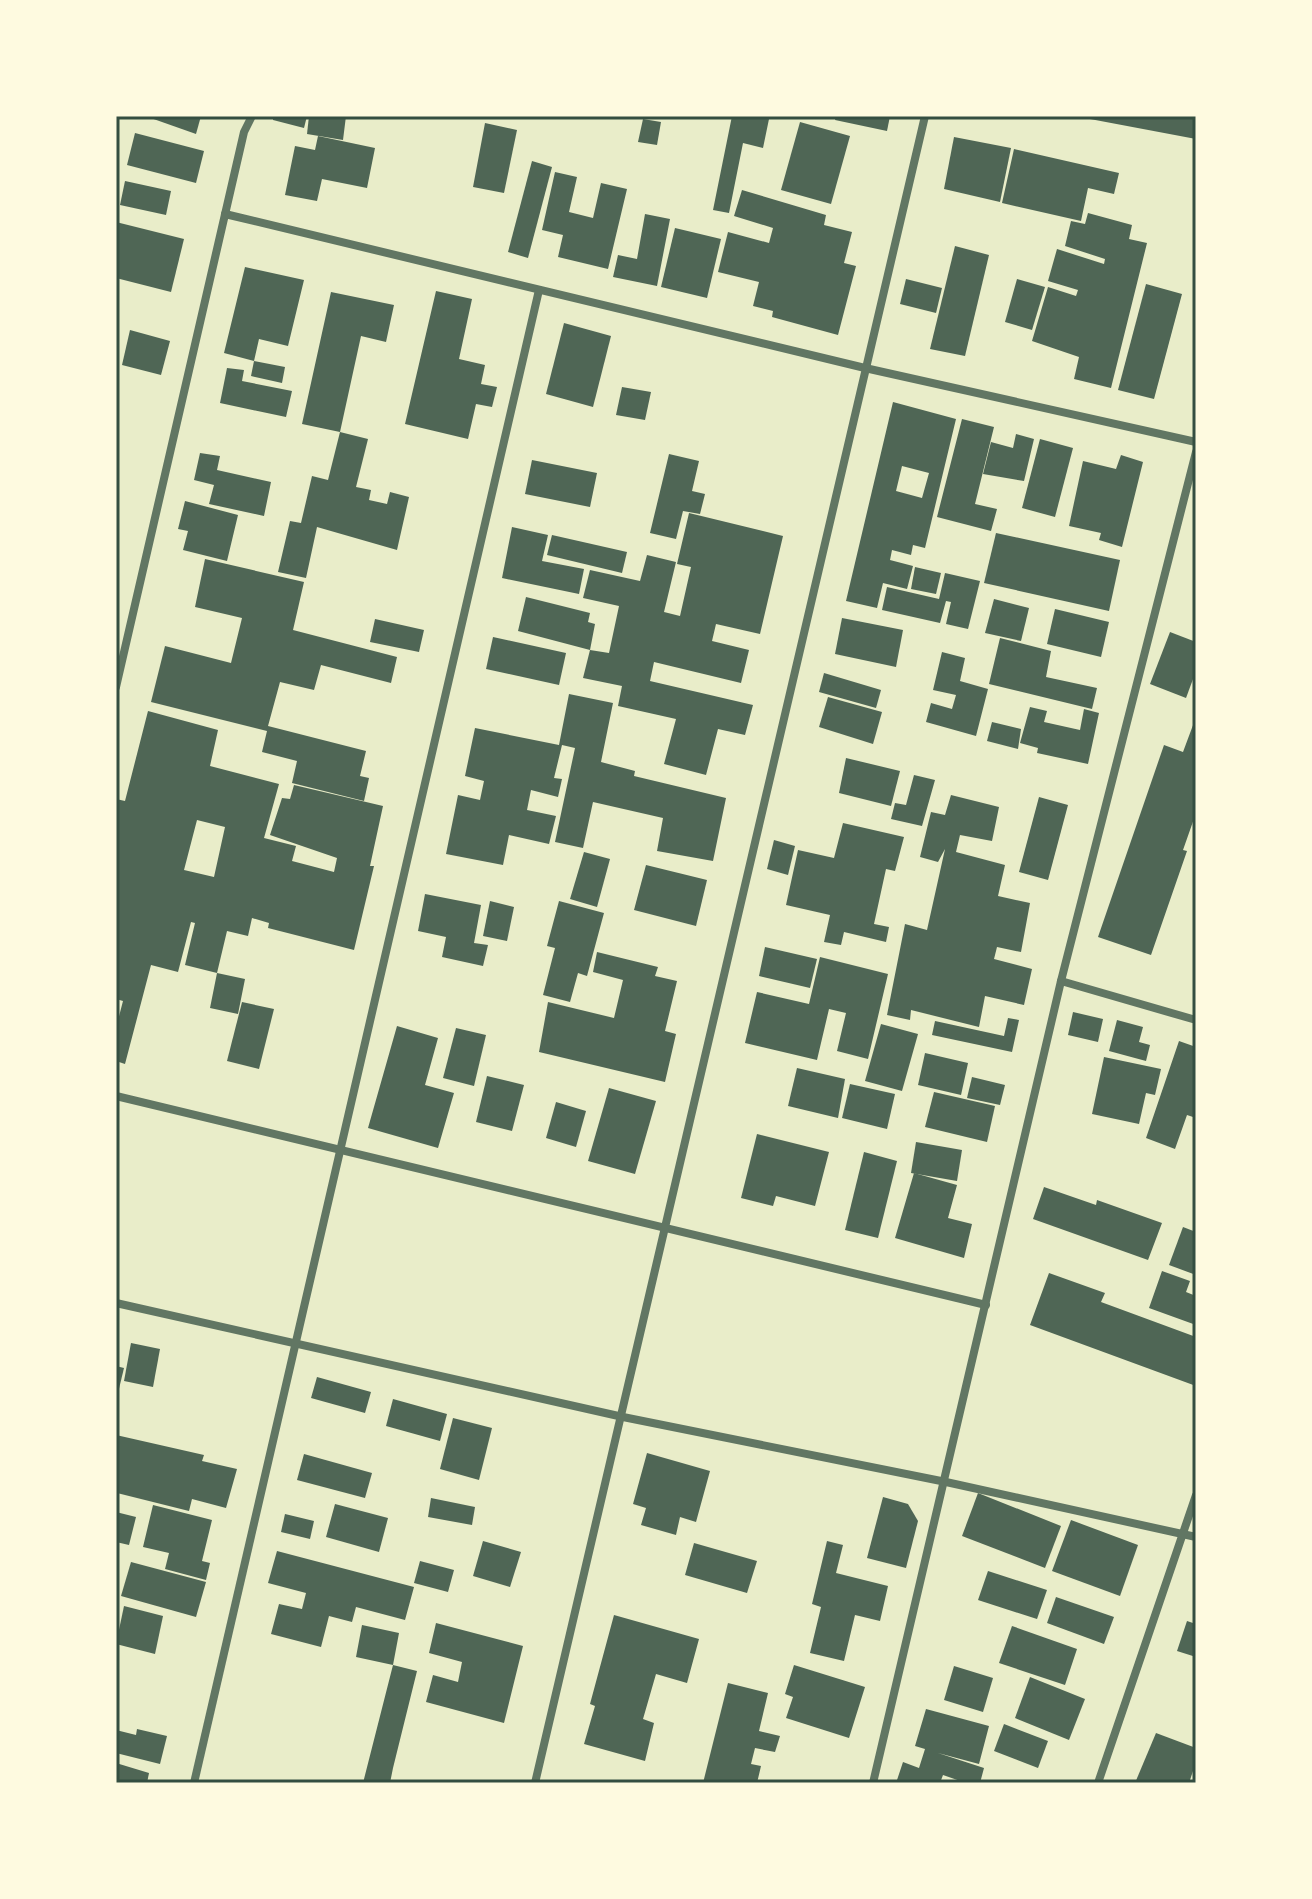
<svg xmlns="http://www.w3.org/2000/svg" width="1312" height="1899" font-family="Karla,sans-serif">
  <rect width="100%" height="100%" fill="#e9edc9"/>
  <g fill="#4f6655" fill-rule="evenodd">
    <polygon points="145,116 201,116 196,134"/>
    <polygon points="273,116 307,116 304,128 273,120"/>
    <polygon points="309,116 346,116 343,140 307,134"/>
    <polygon points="732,116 769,119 763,148 743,143 729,213 713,210"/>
    <polygon points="836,116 890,116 887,131 835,120"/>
    <polygon points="1090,116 1196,116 1196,139 1090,119"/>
    <polygon points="643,119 661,122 657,145 638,142"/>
    <polygon points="800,122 850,136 831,204 781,190"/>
    <polygon points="485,123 517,130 504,193 473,187"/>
    <polygon points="135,133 204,151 196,183 127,165"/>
    <polygon points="318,136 375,148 367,188 322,179 317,201 285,195 295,146 315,150"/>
    <polygon points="954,137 1011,148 1000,202 944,189"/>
    <polygon points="1014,149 1119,173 1114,194 1088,188 1081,221 1002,203"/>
    <polygon points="532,161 552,167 528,258 508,252"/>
    <polygon points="555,172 577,177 569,212 593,218 601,183 627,189 608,269 558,257 563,235 542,230"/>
    <polygon points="125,181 171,191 166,215 120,205"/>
    <polygon points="742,190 826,215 824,225 852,232 844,263 856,266 838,335 772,317 773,311 753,306 759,282 718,272 728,232 769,243 773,228 734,216"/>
    <polygon points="1088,213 1132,225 1129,239 1147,243 1111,388 1074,379 1079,357 1032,341 1048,287 1076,296 1078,290 1048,281 1057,249 1104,264 1105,259 1065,246 1071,221 1085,224"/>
    <polygon points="645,214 670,219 657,286 613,277 618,255 637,259"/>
    <polygon points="116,222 184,239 171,292 116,278"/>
    <polygon points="675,228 721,239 707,298 661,287"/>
    <polygon points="955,246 989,255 965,356 930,349"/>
    <polygon points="245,267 304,280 288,346 259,339 254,361 285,367 282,383 251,376 254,361 224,353"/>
    <polygon points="906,279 942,288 936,313 900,304"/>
    <polygon points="1017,279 1045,287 1032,330 1005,322"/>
    <polygon points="1146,284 1182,294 1154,399 1118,390"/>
    <polygon points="436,291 472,299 459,359 485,365 481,384 497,387 492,407 476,404 468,439 405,424"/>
    <polygon points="331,292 394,305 386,342 361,336 340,432 302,424"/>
    <polygon points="564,323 611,336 593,407 546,394"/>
    <polygon points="130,330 170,341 161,375 122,365"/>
    <polygon points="227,368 244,370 242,381 292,391 286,417 220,403"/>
    <polygon points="622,387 651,392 645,420 616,415"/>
    <path d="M893 402 956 419 925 548 913 545 911 555 892 550 890 560 913 566 907 589 883 583 877 608 846 601ZM902 466 929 473 922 498 896 491Z"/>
    <polygon points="962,419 994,427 975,504 997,509 991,531 937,517"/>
    <polygon points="340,432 368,439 356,487 371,490 369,500 387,504 390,492 409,497 397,550 317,527 306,578 278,572 290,521 301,523 312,476 328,480"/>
    <polygon points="1016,434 1034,439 1024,481 983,474 991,442 1013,448"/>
    <polygon points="1040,439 1073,448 1055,517 1022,508"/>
    <polygon points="200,453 220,456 217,470 271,482 264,516 209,504 214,485 194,480"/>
    <polygon points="669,454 699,461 692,491 705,494 700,514 683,511 676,539 650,533"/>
    <polygon points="1121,455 1143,462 1122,547 1099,540 1101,533 1069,526 1083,461 1116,469"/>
    <polygon points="532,460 597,473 590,507 525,494"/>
    <polygon points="185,501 238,515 227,561 183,550 188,531 178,529"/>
    <polygon points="689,513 783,536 760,634 716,624 712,641 749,650 741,683 654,662 650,681 753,705 745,735 718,729 706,775 664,764 676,719 618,706 622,686 583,678 590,650 609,653 619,606 583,598 590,570 640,581 647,555 676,562 664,612 680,616 691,567 677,564"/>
    <polygon points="512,527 548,535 542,561 584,569 579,594 502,578"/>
    <polygon points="996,533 1120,560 1109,611 984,583"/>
    <polygon points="552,535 627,552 622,573 547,555"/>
    <polygon points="205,559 304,582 293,630 397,657 391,683 321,665 314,690 280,682 268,726 366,751 360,776 369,778 364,801 292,783 297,761 262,752 267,731 151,702 165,646 231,663 242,618 195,607"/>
    <polygon points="915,567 941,573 936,594 911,589"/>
    <polygon points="945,573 980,581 968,629 946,624 951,602 946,601 940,623 882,610 887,587 939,599"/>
    <polygon points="526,597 590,613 588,622 595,624 590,650 518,631"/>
    <polygon points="994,599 1029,608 1021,641 985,633"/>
    <polygon points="1055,609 1109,622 1101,657 1047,644"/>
    <polygon points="842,618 903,630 896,667 835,654"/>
    <polygon points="375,619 424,630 419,652 370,642"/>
    <polygon points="1170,632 1196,642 1196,671 1186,698 1150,684"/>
    <polygon points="493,637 566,653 559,685 486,669"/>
    <polygon points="1000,638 1051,651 1046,677 1097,688 1092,709 989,684"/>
    <polygon points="942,652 965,658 960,681 988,689 976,736 926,722 931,703 952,709 956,695 933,690"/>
    <polygon points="824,673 881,690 876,708 819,692"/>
    <polygon points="569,694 613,703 601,762 635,771 634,776 726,798 713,861 657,851 663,818 593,802 583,848 555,842 575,748 562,745 554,778 562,779 558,797 531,790 527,810 556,816 549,844 509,835 503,865 446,854 458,795 480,800 484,781 465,776 475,728 559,745"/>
    <polygon points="828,697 882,712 873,744 819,727"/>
    <polygon points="1030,707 1047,711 1044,722 1080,730 1084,709 1099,713 1088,764 1037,753 1038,748 1020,743"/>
    <path d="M148 711 218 730 210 766 279 784 264 838 296 846 292 861 334 872 337 858 270 835 282 798 290 799 294 785 383 806 370 866H374L354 950 268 928 269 923 252 918 248 936 227 931 217 973 245 979 238 1014 210 1008 217 973 185 965 195 923 191 922 178 972 151 965 125 1064 116 1061V1028L123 1001 116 999V799L125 801ZM197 820 225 827 214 877 184 870Z"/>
    <polygon points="1196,717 1196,813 1183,850 1187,851 1151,955 1098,937 1164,745 1183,752"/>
    <polygon points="992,722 1021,729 1018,749 987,741"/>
    <polygon points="846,758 900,771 891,806 839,793"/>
    <polygon points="914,775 935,780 922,826 891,819 895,803 906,805"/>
    <polygon points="951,795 999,807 992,841 960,835 956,852 1005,865 998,896 1030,903 1021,952 997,947 994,959 1032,969 1024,1005 985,996 979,1027 911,1010 910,1020 887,1015 905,924 927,930 945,849 938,862 920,857 931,812 945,815"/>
    <polygon points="1039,797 1068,805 1048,880 1019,872"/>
    <polygon points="843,823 904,837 895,871 886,869 874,924 889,927 886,942 844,932 841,945 824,942 830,915 786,905 798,850 834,858"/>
    <polygon points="774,840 795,846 788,875 767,869"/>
    <polygon points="584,852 610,859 597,907 570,899"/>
    <polygon points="646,865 707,880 696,926 634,910"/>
    <polygon points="425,894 481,905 474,943 488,945 483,966 442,957 446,937 418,931"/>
    <polygon points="490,901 514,907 507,941 483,936"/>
    <polygon points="559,901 604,913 587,976 578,973 570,1002 543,995 555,948 547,946"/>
    <polygon points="765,947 817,959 810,988 759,976"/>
    <polygon points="597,952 658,967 655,976 677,981 665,1031 676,1034 665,1082 539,1052 548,1002 614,1018 623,980 593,972"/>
    <polygon points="820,957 888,974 868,1059 837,1051 846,1013 829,1009 817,1060 745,1043 757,992 809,1004"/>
    <polygon points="242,1002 274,1009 259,1069 227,1061"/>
    <polygon points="1073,1012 1103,1019 1098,1042 1068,1035"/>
    <polygon points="1008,1018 1019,1020 1012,1052 932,1035 935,1021 1004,1036"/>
    <polygon points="1117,1020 1143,1027 1139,1042 1150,1045 1146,1061 1109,1051"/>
    <polygon points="881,1024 918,1034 902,1091 865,1081"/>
    <polygon points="397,1026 438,1038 425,1085 454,1093 438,1148 368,1128"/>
    <polygon points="456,1028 486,1035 474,1086 443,1078"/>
    <polygon points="1179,1041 1196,1047 1196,1118 1187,1115 1175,1149 1146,1138"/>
    <polygon points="925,1053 968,1063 961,1095 918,1085"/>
    <polygon points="1104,1057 1161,1069 1155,1095 1146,1093 1139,1124 1092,1114"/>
    <polygon points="797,1068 845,1079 838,1118 788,1106"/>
    <polygon points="487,1076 524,1085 512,1131 476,1122"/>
    <polygon points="972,1077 1005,1085 1000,1105 967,1098"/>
    <polygon points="850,1084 895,1094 887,1129 842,1118"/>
    <polygon points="609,1088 656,1101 635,1174 588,1161"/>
    <polygon points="934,1092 995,1106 987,1142 925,1127"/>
    <polygon points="556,1102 586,1111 576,1147 546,1138"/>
    <polygon points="757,1134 829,1152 815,1206 776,1196 773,1206 741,1198"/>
    <polygon points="916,1142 962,1150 957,1181 911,1173"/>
    <polygon points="864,1152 897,1161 878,1238 845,1230"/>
    <polygon points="914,1173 957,1185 948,1218 972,1224 964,1258 895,1238"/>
    <polygon points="1044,1187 1096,1205 1097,1200 1162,1223 1148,1260 1033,1219"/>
    <polygon points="1183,1227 1196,1232 1196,1275 1169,1265"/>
    <polygon points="1162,1271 1190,1281 1186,1292 1196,1296 1196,1325 1149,1308"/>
    <polygon points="1049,1273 1105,1293 1101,1302 1196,1337 1196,1386 1030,1325"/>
    <polygon points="131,1343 160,1349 153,1387 124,1381"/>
    <polygon points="116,1366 124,1368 117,1397 116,1397"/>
    <polygon points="317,1377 371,1392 365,1413 311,1398"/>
    <polygon points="393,1399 447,1414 440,1441 386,1426"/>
    <polygon points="453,1418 492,1428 479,1480 440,1469"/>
    <polygon points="116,1435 204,1455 202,1461 237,1469 226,1508 192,1499 189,1511 117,1493 119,1483 116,1482"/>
    <polygon points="647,1453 710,1471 696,1522 680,1517 676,1535 641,1525 646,1508 633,1504"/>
    <polygon points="304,1454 372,1473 365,1498 297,1480"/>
    <polygon points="978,1493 1061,1526 1045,1568 962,1536"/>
    <polygon points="883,1497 908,1504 918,1521 906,1568 867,1558"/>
    <polygon points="431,1498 475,1507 472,1525 428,1517"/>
    <polygon points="335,1504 388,1518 379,1552 326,1537"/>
    <polygon points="153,1505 212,1520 202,1561 210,1563 206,1580 165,1569 169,1553 143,1547"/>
    <polygon points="116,1512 136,1517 129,1545 116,1542"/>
    <polygon points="285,1514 314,1521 310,1539 281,1532"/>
    <polygon points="1071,1520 1138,1545 1120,1596 1052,1571"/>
    <polygon points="483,1541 521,1552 510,1587 473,1576"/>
    <polygon points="827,1541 843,1545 836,1573 888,1586 880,1621 855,1615 844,1661 810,1653 821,1607 812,1604"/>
    <polygon points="694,1543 757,1561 747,1593 685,1575"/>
    <polygon points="277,1551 414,1587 405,1620 356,1607 352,1622 329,1616 321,1647 271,1634 279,1604 302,1609 306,1593 268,1583"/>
    <polygon points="420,1561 454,1570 448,1592 414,1583"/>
    <polygon points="131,1562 206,1582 196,1617 121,1596"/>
    <polygon points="988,1571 1047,1590 1037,1619 978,1600"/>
    <polygon points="1056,1597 1114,1617 1104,1644 1047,1623"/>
    <polygon points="124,1606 163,1616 155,1654 116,1644"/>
    <polygon points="614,1615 699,1639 687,1683 656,1674 643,1719 654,1723 645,1761 584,1744 595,1706 590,1704"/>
    <polygon points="1187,1621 1196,1624 1196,1657 1177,1651"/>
    <polygon points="436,1623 523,1646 504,1723 426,1702 433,1675 458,1682 462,1662 429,1653"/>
    <polygon points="362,1625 399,1633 393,1665 356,1657"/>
    <polygon points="1012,1626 1077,1649 1065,1685 999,1663"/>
    <polygon points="393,1665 417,1671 393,1768 390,1783 363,1783"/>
    <polygon points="794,1665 865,1687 849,1738 786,1718 793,1697 785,1694"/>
    <polygon points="954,1666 993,1678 983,1712 944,1700"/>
    <polygon points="1030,1677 1085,1699 1069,1740 1015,1718"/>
    <polygon points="728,1683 768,1693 759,1731 780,1736 775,1752 755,1748 751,1764 761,1766 757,1783 703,1783"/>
    <polygon points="926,1709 989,1726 979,1764 938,1753 984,1768 980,1783 966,1783 943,1775 940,1783 896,1783 903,1762 919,1768 925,1749 915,1746"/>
    <polygon points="1004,1724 1048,1741 1038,1768 994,1751"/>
    <polygon points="137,1729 167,1736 160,1764 116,1753 116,1730 136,1735"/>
    <polygon points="1156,1733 1196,1748 1196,1762 1189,1783 1135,1783"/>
    <polygon points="116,1763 149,1773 147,1783 116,1783"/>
  </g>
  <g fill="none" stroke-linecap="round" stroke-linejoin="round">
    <g stroke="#617663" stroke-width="8">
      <polyline points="225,214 865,368 1196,442"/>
      <polyline points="116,687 244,132 252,116"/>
      <polyline points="1061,981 1196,1020"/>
      <polyline points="116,1096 986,1305"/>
      <polyline points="116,1303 623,1417 946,1482 1196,1537"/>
      <polyline points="194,1783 539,290"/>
      <polyline points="535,1783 925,116"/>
      <polyline points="873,1783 1061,981 1196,452"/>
      <polyline points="1098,1783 1196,1495"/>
    </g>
  </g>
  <rect width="1312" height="1899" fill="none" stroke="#fefae0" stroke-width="236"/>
  <rect x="118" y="118" width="1076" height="1663" fill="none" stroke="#344e41" stroke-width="3"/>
</svg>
